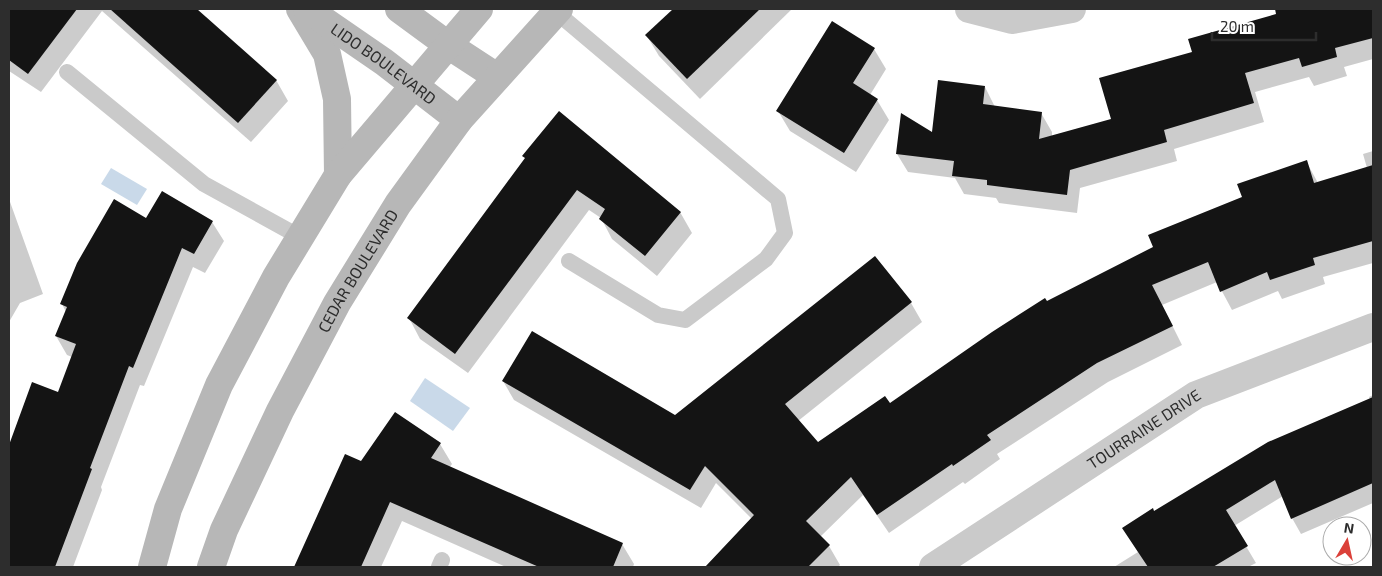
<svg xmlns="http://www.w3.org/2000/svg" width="1382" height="576" font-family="'Exo 2',sans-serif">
  <rect width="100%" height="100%" fill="#fff"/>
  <g fill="#c9d9e9">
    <polygon points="111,168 147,189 137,205 101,184"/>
    <polygon points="425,378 470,408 453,431 410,401"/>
  </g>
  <g fill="#0003">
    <polygon points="9,9 195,9 276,80 288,101 251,142 102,11 41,92 9,71"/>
    <polygon points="675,9 792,9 700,99 659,56 647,36"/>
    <polygon points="1276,9 1373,9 1373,59 1344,67 1347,76 1314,86 1309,77 1255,92 1264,122 1174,149 1177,161 1080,188 1077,213 999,203 996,198 964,194 955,178 908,172 897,154 933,135 985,87 995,107 1041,113 1052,132 1052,137 1112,120 1193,53 1278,14"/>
    <polygon points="874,49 886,69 870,95 877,100 889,120 856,172 790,131 778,111"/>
    <polygon points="1373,151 1373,263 1323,277 1325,284 1282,299 1278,291 1232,310 1217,282 1162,305 1182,345 1108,382 997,454 1000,459 965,484 963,482 889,533 863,495 820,537 829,546 840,565 838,567 707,567 752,519 716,483 701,508 514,400 503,381 675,416 875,257 911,303 922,322 798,421 818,443 889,405 1047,303 1154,248 1306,161 1318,183 1367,168 1363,154"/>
    <polygon points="526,159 680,212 692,233 657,276 612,239 601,218 589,210 468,373 420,339 409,318"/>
    <polygon points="9,199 43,294 20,303 9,322"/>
    <polygon points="147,220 212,222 224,241 205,273 193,267 144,386 140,385 101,487 102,490 73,567 9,567 9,447 32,384 58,394 72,357 67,355 56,336 66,312 62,304"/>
    <polygon points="1373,395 1373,503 1301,534 1292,518 1283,496 1234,526 1256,563 1248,567 1114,567 1138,552 1124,529 1370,400 1369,397"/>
    <polygon points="440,444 452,464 449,468 622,544 634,564 633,567 506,567 402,521 381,567 295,567 346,456 362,463"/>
  </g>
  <g fill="#141414">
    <polygon points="9,9 77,9 28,74 9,60"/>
    <polygon points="110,9 197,9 277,80 238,123"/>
    <polygon points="673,9 760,9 687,79 645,35"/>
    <polygon points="1275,9 1373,9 1373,38 1335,48 1337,57 1302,67 1299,58 1245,73 1254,103 1164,130 1167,142 1070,170 1067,195 987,185 987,180 952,176 954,161 896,154 901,113 932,132 938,80 985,86 983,104 1042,112 1039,139 1111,119 1099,78 1192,52 1188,39 1276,14"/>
    <polygon points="832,21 875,48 853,83 878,99 844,153 776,111"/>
    <polygon points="559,111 681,212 645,256 599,219 605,209 577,190 455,354 407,318 525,158 522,156"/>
    <polygon points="1307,160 1314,183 1373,165 1373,241 1313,258 1315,265 1270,280 1267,272 1220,292 1208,262 1152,285 1173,326 1097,363 987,435 991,440 953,466 952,464 877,515 851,477 806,521 830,545 808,567 705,567 754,515 705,466 690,490 502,381 532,331 675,415 875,256 912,302 785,404 818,442 885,396 890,403 992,332 1045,298 1047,301 1153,247 1148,235 1242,197 1237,184"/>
    <polygon points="162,191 213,221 194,254 182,248 133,368 129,366 90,468 92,469 55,567 9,567 9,445 32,382 58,392 76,344 55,336 67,307 60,304 77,263 114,199 146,218"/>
    <polygon points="1373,397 1373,483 1291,519 1275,480 1226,510 1248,546 1213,567 1148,567 1122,528 1153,508 1154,511 1268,442"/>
    <polygon points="395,412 441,443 431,458 623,543 613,567 539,567 390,502 361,567 294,567 345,454 361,461"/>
  </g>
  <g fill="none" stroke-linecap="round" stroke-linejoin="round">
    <g stroke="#cacaca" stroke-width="16">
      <polyline points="556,12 778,199 785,233 766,259 685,320 658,315 569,261"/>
      <polyline points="67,72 204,184 300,237"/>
      <polyline points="439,567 442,560"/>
    </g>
    <g stroke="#cacaca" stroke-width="28">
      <polyline points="969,9 1012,20 1072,9"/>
      <path id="s1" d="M933 567 1196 395 1373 327"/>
    </g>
    <g stroke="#b7b7b7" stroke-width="28">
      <polyline points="300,9 327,54 337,99 338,175"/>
      <path id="s2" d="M307 9 384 62 459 120"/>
      <polyline points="399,9 448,45 497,77"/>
      <polyline points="152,567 168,509 219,385 276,277 338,175 479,9"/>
      <path id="s3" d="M211 567 224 530 280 411 337 303 398 204 459 120 559 9"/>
    </g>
  </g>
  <g text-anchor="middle" stroke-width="5" stroke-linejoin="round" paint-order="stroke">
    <g font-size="16" fill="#2d2d2d" stroke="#fff">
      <text dy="6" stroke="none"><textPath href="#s2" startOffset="94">LIDO BOULEVARD</textPath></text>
      <text dy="6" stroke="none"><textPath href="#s3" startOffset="331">CEDAR BOULEVARD</textPath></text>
      <text dy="6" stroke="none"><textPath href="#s1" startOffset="252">TOURRAINE DRIVE</textPath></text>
    </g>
  </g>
  <rect width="1382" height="576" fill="none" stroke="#2d2d2d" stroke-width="20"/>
  <g transform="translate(1347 541) rotate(9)"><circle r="24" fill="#ffffff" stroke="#ababab"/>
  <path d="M0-4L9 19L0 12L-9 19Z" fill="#db4039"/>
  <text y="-8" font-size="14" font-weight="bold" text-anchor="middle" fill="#2d2d2d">N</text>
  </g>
  <path d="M1212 32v8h104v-8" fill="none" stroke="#2d2d2d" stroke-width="2.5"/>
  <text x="1220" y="32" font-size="15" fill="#2d2d2d" stroke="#ffffff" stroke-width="4" paint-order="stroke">20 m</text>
</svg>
